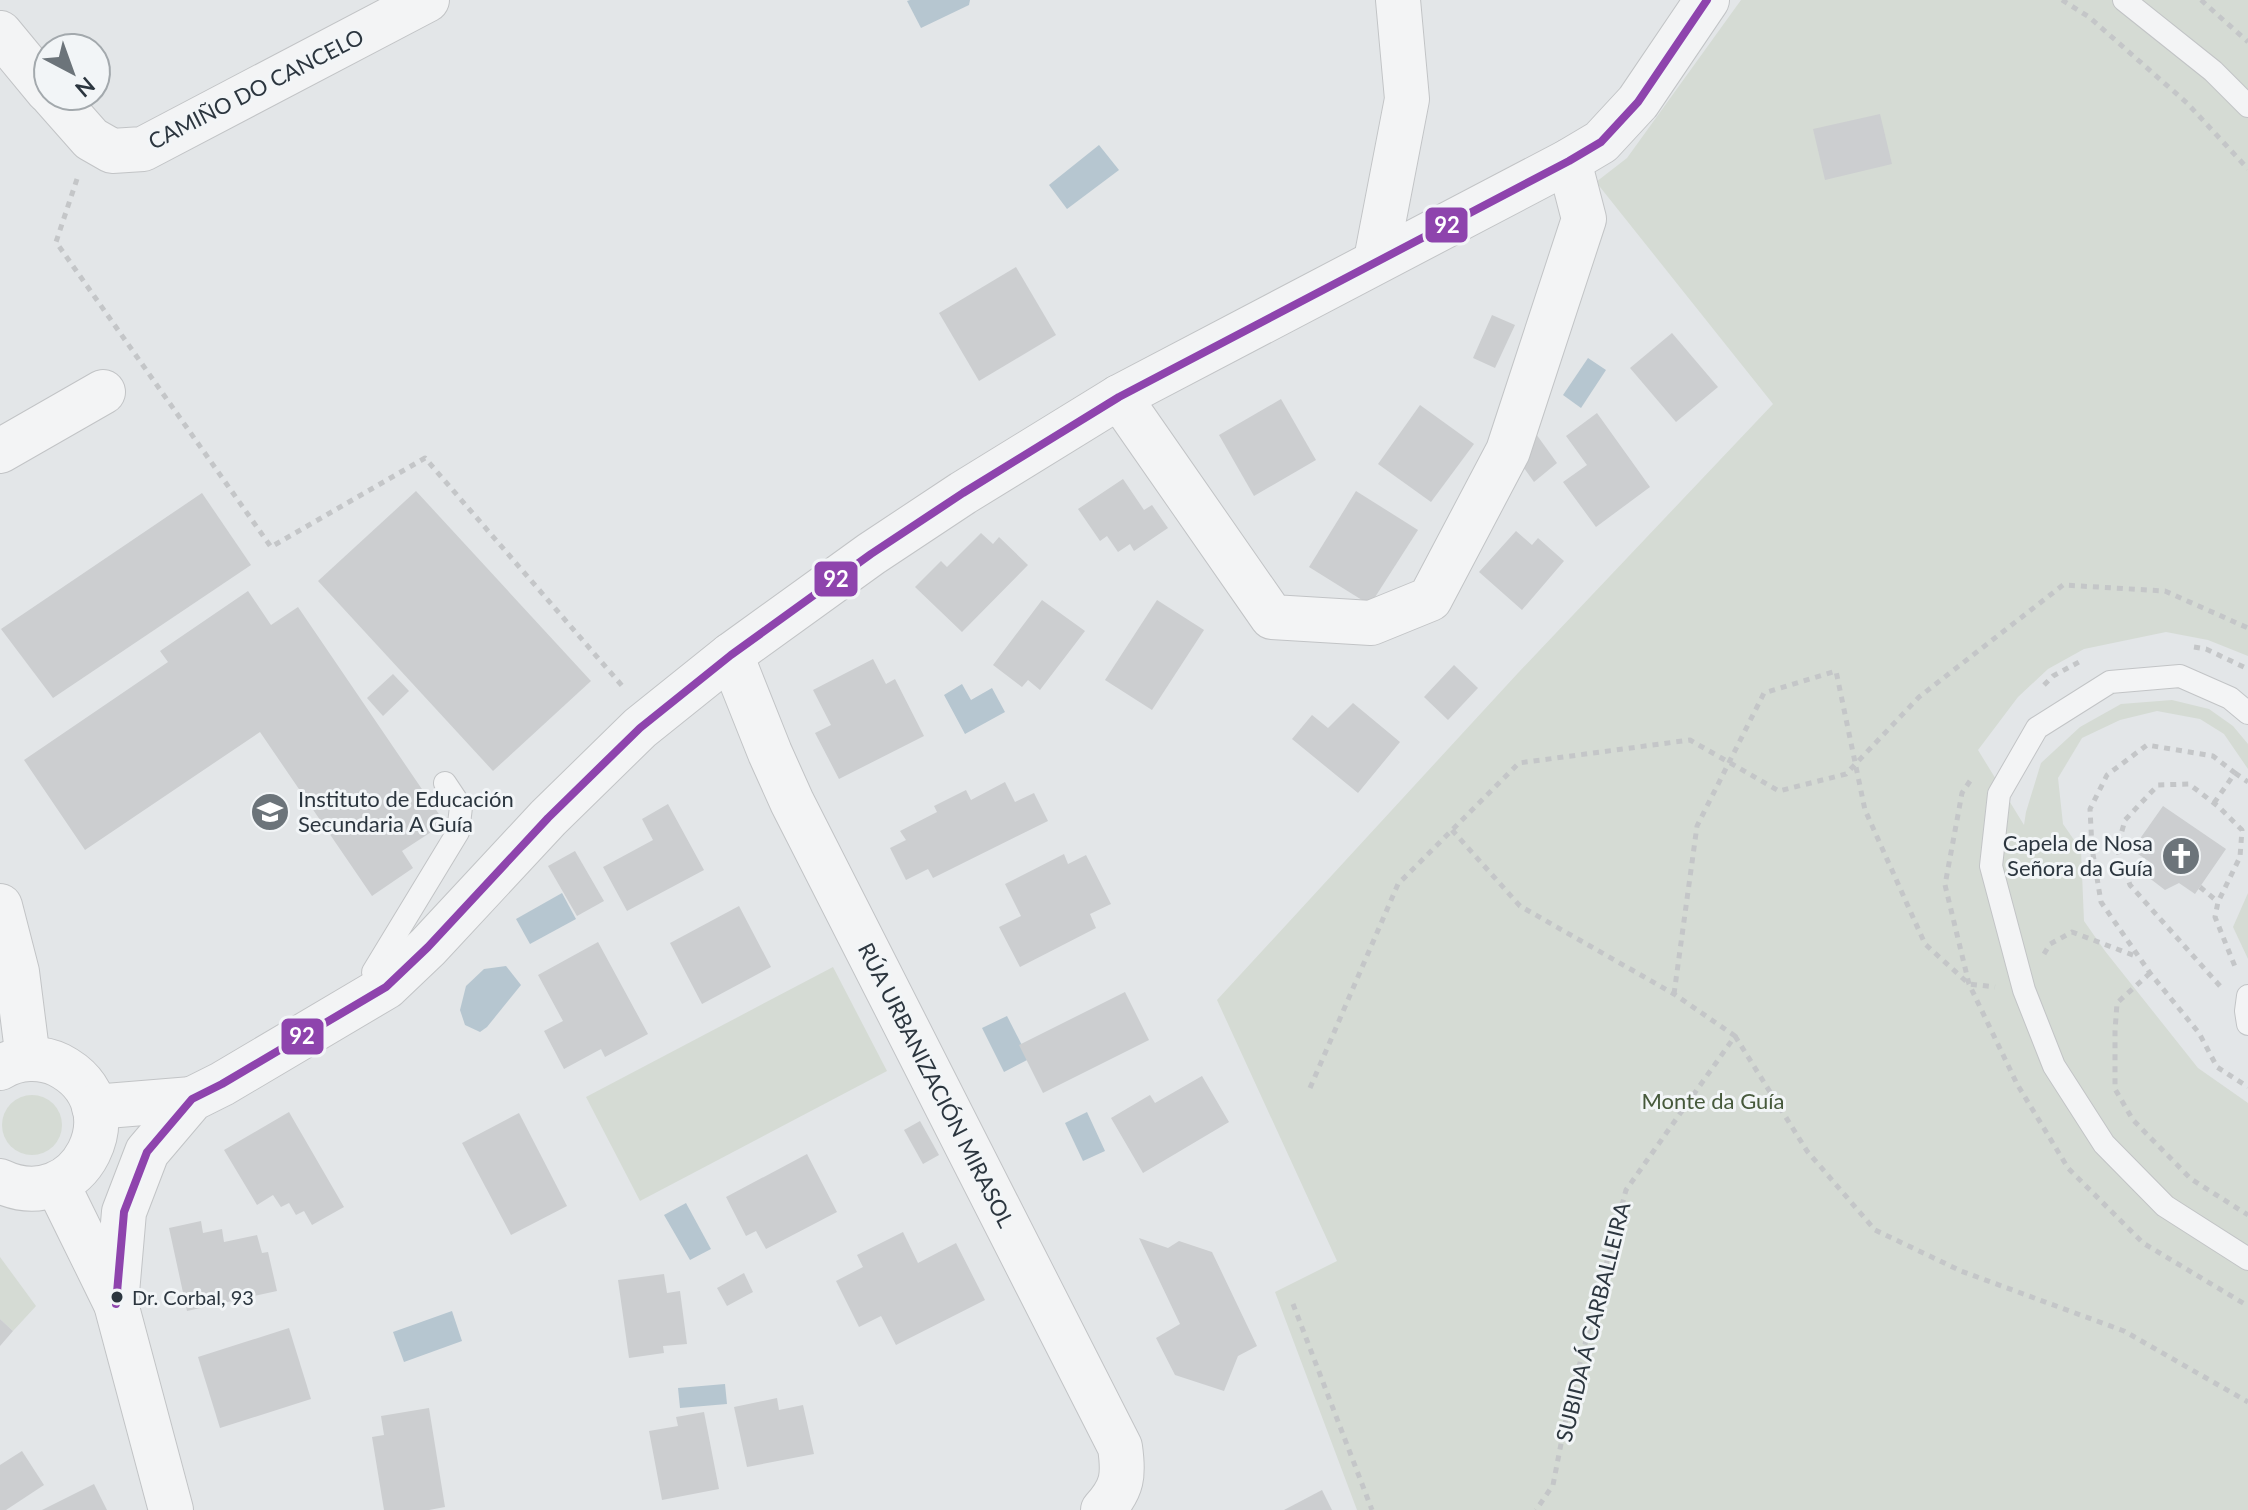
<svg xmlns="http://www.w3.org/2000/svg" width="2248" height="1510" font-family="Lato,sans-serif">
  <rect width="100%" height="100%" fill="#e3e6e8"/>
  <g fill="#d5dbd4">
    <polygon points="1741,0 2248,0 2248,656 2208,640 2166,632 2084,649 2048,669 2018,697 1978,750 2024,825 2026,812 2041,763 2080,727 2121,704 2172,700 2209,709 2233,726 2248,744 2248,769 2224,734 2200,719 2157,711 2120,720 2082,738 2058,778 2063,824 2081,850 2084,921 2105,951 2198,1068 2248,1103 2248,1510 1357,1510 1275,1292 1337,1261 1217,1000 1518,673 1773,404 1596,182 1627,158"/>
    <polygon points="2248,893 2248,959 2233,927"/>
    <polygon points="833,967 887,1071 640,1201 586,1097"/>
    <circle cx="32" cy="1125" r="30"/>
    <polygon points="0,1257 36,1306 13,1331 0,1319"/>
  </g>
  <g fill="#b6c6d0">
    <polygon points="910,0 970,0 969,5 921,28 907,1"/>
    <polygon points="1099,145 1119,170 1067,209 1049,185"/>
    <polygon points="1588,358 1606,370 1581,408 1563,395"/>
    <polygon points="962,684 971,700 992,688 1005,712 965,734 944,695"/>
    <polygon points="562,893 576,919 530,944 516,919"/>
    <polygon points="506,966 521,985 487,1027 480,1032 465,1025 460,1010 466,986 484,969"/>
    <polygon points="1007,1016 1029,1059 1004,1072 982,1028"/>
    <polygon points="1087,1112 1105,1151 1083,1161 1065,1123"/>
    <polygon points="686,1203 711,1249 690,1260 664,1215"/>
    <polygon points="452,1311 462,1341 404,1362 393,1332"/>
    <polygon points="725,1384 727,1404 680,1408 678,1388"/>
  </g>
  <g fill="#ccced0">
    <polygon points="1880,114 1892,164 1825,180 1813,129"/>
    <polygon points="1016,267 1056,335 979,381 939,313"/>
    <polygon points="1492,315 1515,325 1495,368 1473,358"/>
    <polygon points="1672,333 1718,387 1676,422 1630,368"/>
    <polygon points="1281,399 1316,460 1254,496 1219,435"/>
    <polygon points="1420,405 1474,444 1431,502 1378,464"/>
    <polygon points="1597,413 1650,487 1596,527 1563,482 1587,465 1566,436"/>
    <polygon points="1531,427 1557,463 1534,482 1516,457"/>
    <polygon points="1123,479 1144,510 1152,505 1168,528 1134,551 1130,544 1118,552 1107,536 1100,541 1078,509"/>
    <polygon points="416,491 591,681 493,771 318,581"/>
    <polygon points="1356,491 1418,530 1370,605 1309,567"/>
    <polygon points="202,493 251,565 53,698 1,629"/>
    <polygon points="1516,531 1532,545 1538,538 1564,561 1522,610 1479,572"/>
    <polygon points="981,533 993,544 999,537 1028,565 962,632 915,587 941,561 947,567"/>
    <polygon points="248,591 271,625 298,607 445,823 402,851 413,868 372,896 260,732 85,850 24,760 168,662 160,651"/>
    <polygon points="1042,600 1085,631 1040,690 1028,680 1022,687 993,665"/>
    <polygon points="1157,600 1204,630 1152,710 1105,680"/>
    <polygon points="873,659 886,684 895,679 924,736 839,779 815,733 831,725 813,690"/>
    <polygon points="1454,665 1478,688 1448,720 1424,697"/>
    <polygon points="393,674 409,691 383,716 367,698"/>
    <polygon points="1353,703 1400,742 1358,793 1292,739 1312,715 1328,728"/>
    <polygon points="1005,782 1015,802 1034,793 1048,821 933,878 928,869 906,880 890,848 906,840 900,831 937,812 934,806 966,790 971,800"/>
    <polygon points="668,804 704,870 627,911 603,867 653,840 642,819"/>
    <polygon points="2163,806 2226,849 2195,894 2179,883 2165,890 2148,877 2150,862 2132,850"/>
    <polygon points="575,851 604,901 577,916 548,866"/>
    <polygon points="1064,854 1068,864 1086,855 1111,904 1090,914 1096,928 1020,967 999,927 1021,916 1005,884"/>
    <polygon points="739,906 771,967 702,1004 670,943"/>
    <polygon points="598,942 648,1034 605,1057 601,1049 564,1069 544,1031 563,1021 538,975"/>
    <polygon points="1125,992 1149,1040 1043,1093 1019,1045"/>
    <polygon points="1202,1076 1229,1122 1143,1173 1111,1118 1150,1095 1155,1103"/>
    <polygon points="289,1112 344,1207 312,1225 304,1211 296,1215 289,1203 281,1207 273,1195 257,1205 224,1150"/>
    <polygon points="519,1113 567,1206 511,1235 462,1143"/>
    <polygon points="920,1121 939,1155 923,1164 904,1130"/>
    <polygon points="807,1154 837,1212 766,1249 756,1231 746,1236 726,1197"/>
    <polygon points="201,1221 203,1233 222,1229 224,1242 257,1235 262,1253 268,1252 277,1291 187,1311 169,1228"/>
    <polygon points="903,1232 918,1263 956,1243 985,1300 896,1345 881,1316 859,1327 836,1281 863,1267 857,1255"/>
    <polygon points="1139,1238 1168,1248 1179,1241 1212,1252 1257,1346 1238,1356 1224,1391 1175,1375 1156,1338 1180,1324"/>
    <polygon points="744,1273 753,1292 727,1306 717,1288"/>
    <polygon points="664,1274 667,1293 680,1291 687,1344 663,1346 664,1353 629,1358 618,1280"/>
    <polygon points="0,1319 13,1331 0,1346"/>
    <polygon points="289,1328 311,1399 220,1428 198,1357"/>
    <polygon points="777,1398 779,1410 803,1405 814,1454 747,1467 734,1407"/>
    <polygon points="429,1408 445,1507 429,1510 384,1510 372,1437 384,1435 381,1416"/>
    <polygon points="704,1412 719,1489 662,1500 649,1431 678,1426 676,1417"/>
    <polygon points="22,1451 44,1485 6,1510 0,1510 0,1465"/>
    <polygon points="94,1484 107,1510 42,1510"/>
    <polygon points="1322,1490 1332,1510 1284,1510"/>
  </g>
  <g fill="none" stroke-linecap="round" stroke-linejoin="round">
    <g stroke="#c2c4c6" stroke-width="24">
      <g id="service">
        <polyline points="2124,0 2213,71 2248,106"/>
        <polyline points="2248,713 2230,698 2180,676 2110,682 2037,728 1999,794 1991,866 2024,990 2054,1066 2104,1144 2165,1206 2248,1259"/>
        <polyline points="386,987 373,972 458,832 461,807 445,783"/>
        <polyline points="2248,996 2246,1011 2248,1024"/>
      </g>
    </g>
    <g stroke="#c2c4c6" stroke-width="46">
      <g id="minor">
        <polyline points="0,33 48,91"/>
        <polyline points="53,96 91,139 112,151 143,149 427,0"/>
        <polyline points="1376,260 1407,99 1398,0"/>
        <polyline points="1119,397 1272,617 1371,623 1430,599 1508,451 1584,219 1569,161"/>
        <polyline points="0,451 103,392"/>
        <path d="M731 655 770 753 792 802 1120 1447C1124 1475 1123 1488 1103 1510"/>
        <polyline points="0,906 17,972 28,1059"/>
        <path d="M0 1068C17 1057 41 1056 59 1065 137 1105 80 1219 0 1181"/>
        <polyline points="94,1107 192,1099"/>
        <polyline points="57,1184 116,1304 171,1510"/>
        <polyline points="116,1304 124,1212 147,1152 192,1099 222,1084 386,987 428,947 548,818 640,728 731,655 871,554 963,493 1119,397 1569,161 1601,142 1638,102 1707,0"/>
      </g>
    </g>
    <g stroke="#c4c6c8" stroke-width="5" stroke-dasharray="6 6" stroke-linecap="butt">
      <polyline points="2062,0 2089,17 2187,103 2248,169"/>
      <polyline points="2201,0 2248,42"/>
      <polyline points="77,179 56,242 271,547 425,458 624,688"/>
      <polyline points="2194,647 2206,649 2248,669"/>
      <polyline points="2044,685 2053,676 2079,662"/>
      <polyline points="2235,773 2248,782"/>
      <polyline points="1970,781 1962,793 1945,885 1969,984 2017,1084 2068,1168 2143,1243 2248,1306"/>
      <polyline points="2214,803 2235,773 2213,756 2147,745 2107,775 2090,809 2092,848 2101,902 2150,973 2199,1033 2217,1067 2248,1087"/>
      <polyline points="1452,830 1520,906 1674,994 1735,1036 1626,1190 1568,1408 1553,1485 1536,1510"/>
      <polyline points="2200,887 2218,902"/>
      <polyline points="2044,954 2050,944 2072,932 2138,957"/>
      <polyline points="2150,973 2117,1003 2115,1031 2115,1089 2133,1120 2191,1179 2248,1215"/>
      <polyline points="2220,986 2130,885 2117,849 2125,820 2158,785 2189,784 2219,807 2242,830 2240,857 2218,902 2215,917 2236,969"/>
      <polyline points="1674,994 1697,826 1764,693 1836,671 1865,810 1925,944 1969,984 1995,987"/>
      <polyline points="1735,1036 1807,1151 1875,1230 1961,1271 2124,1331 2248,1402"/>
      <polyline points="1310,1088 1398,884 1519,763 1690,740 1779,791 1846,774 1919,697 2063,585 2165,591 2248,628"/>
      <polyline points="1293,1304 1372,1510"/>
    </g>
    <use href="#service" stroke="#f3f4f5" stroke-width="22"/>
    <use href="#minor" stroke="#f3f4f5" stroke-width="44"/>
    <g stroke="#f2f5f7" stroke-width="14">
      <polyline id="bus-1" points="116,1304 124,1212 147,1152 192,1099 222,1084 386,987 428,947 548,818 640,728 731,655 871,554 963,493 1119,397 1569,161 1601,142 1638,102 1707,0"/>
    </g>
    <use href="#bus-1" stroke="#8e44ad" stroke-width="8"/>
  </g>
  <defs>
    <g id="school-disc" transform="scale(2)"><circle r="9.5" fill="#6c747a" stroke="#f2f5f7"/><path d="M0-5L7-2L0 1L-7-2ZM-4 1L0 2.5L4 1V4Q0 6-4 4Z" fill="#fff"/></g>
    <g id="church-disc" transform="scale(2)"><circle r="9.5" fill="#6c747a" stroke="#f2f5f7"/><path d="M-1.2-6h2.4v3.5h3.3v2.4h-3.3V6h-2.4V-.1h-3.3v-2.4h3.3Z" fill="#fff"/></g>
  </defs>
  <g fill-rule="evenodd">
    <use href="#school-disc" x="270" y="812"/>
    <use href="#church-disc" x="2181" y="856"/>
  </g>
  <circle fill="#2c363f" stroke="#f2f5f7" stroke-width="3" cx="117" cy="1297" r="7"/>
  <g text-anchor="middle" stroke-width="6" stroke-linejoin="round" paint-order="stroke">
    <g font-size="20" fill="#2c363f" stroke="#f2f5f7" text-anchor="start">
      <text x="132" y="1305">Dr. Corbal, 93</text>
    </g>
    <g font-size="22" fill="#2c363f" stroke="#f2f5f7">
      <text transform="translate(256 89) rotate(-27)" y="8">CAMIÑO DO CANCELO</text>
      <text transform="translate(936 1085) rotate(63)" y="8">RÚA URBANIZACIÓN MIRASOL</text>
      <text transform="translate(1593 1322) rotate(-76)" y="8">SUBIDA Á CARBALLEIRA</text>
    </g>
    <g font-size="22" fill="#2c363f" stroke="#f2f5f7" text-anchor="start">
      <text x="298" y="807">Instituto de Educación<tspan x="298" dy="25">Secundaria A Guía</tspan></text>
      <text x="2153" y="851" text-anchor="end">Capela de Nosa<tspan x="2153" dy="25">Señora da Guía</tspan></text>
    </g>
    <g font-size="22" fill="#46593b" stroke="#f2f5f7">
      <text x="1713" y="1109">Monte da Guía</text>
    </g>
  </g>
  <g stroke="#f2f5f7" stroke-width="3">
    <rect x="1424" y="206" width="45" height="38" rx="8" fill="#8e44ad"/>
    <rect x="813" y="560" width="46" height="38" rx="8" fill="#8e44ad"/>
    <rect x="280" y="1017" width="45" height="39" rx="8" fill="#8e44ad"/>
  </g>
  <g font-size="22" text-anchor="middle" font-weight="bold" fill="#fff">
    <text x="1447" y="233">92</text>
    <text x="836" y="587">92</text>
    <text x="302" y="1044">92</text>
  </g>
  <g transform="translate(72 72) rotate(139)"><circle r="38" fill="#f2f5f7" stroke="#a3a9ad" stroke-width="2"/>
  <path d="M0-6L14 30L0 20L-14 30Z" fill="#6c747a"/>
  <text y="-12" font-size="22" font-weight="bold" text-anchor="middle" fill="#2c363f">N</text>
  </g>
</svg>
